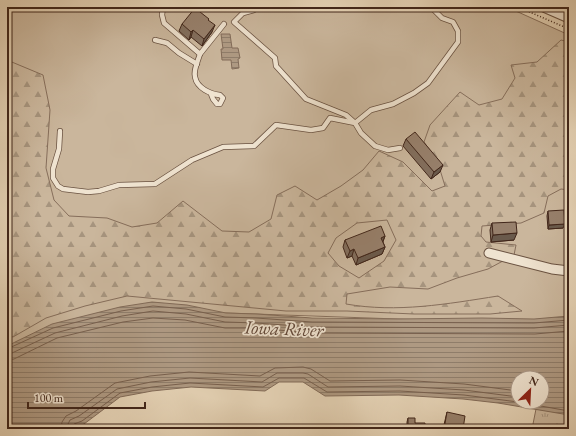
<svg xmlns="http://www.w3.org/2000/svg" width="576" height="436" font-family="'EB Garamond',serif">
  <defs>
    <pattern id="forest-firs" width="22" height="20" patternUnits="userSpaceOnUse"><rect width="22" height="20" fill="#cab69c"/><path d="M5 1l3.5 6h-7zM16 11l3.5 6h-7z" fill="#a6947e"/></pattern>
    <pattern id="park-tufts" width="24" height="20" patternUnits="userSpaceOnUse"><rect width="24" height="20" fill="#cab69c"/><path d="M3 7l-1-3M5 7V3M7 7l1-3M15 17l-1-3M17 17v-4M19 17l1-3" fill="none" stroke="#a6947e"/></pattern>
    <pattern id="water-rules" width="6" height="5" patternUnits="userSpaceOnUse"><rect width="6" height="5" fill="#ae9982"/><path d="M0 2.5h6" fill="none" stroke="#8f7d6a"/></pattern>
  </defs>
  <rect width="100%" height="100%" fill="#e6d4b7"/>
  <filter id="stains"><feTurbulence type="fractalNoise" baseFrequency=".005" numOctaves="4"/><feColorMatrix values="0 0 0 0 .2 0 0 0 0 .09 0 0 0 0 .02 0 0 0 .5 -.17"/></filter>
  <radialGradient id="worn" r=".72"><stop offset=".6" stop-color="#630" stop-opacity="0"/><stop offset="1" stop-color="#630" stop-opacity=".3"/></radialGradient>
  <polygon fill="#cab69c" stroke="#866e5b" points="7,7 507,7 569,35 569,325 226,313 7,347"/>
  <path fill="url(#forest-firs)" stroke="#866e5b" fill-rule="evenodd" d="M561 40 569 42V190L561 189 548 196 544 213 521 223 482 226 481 236 486 242 516 245 514 255 488 269 457 278 428 289 390 287 347 294 346 304C397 313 447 304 498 296L522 311 490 314H414L347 311H286L127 296 85 306 46 318 13 337 7 335V60L43 75 50 110 46 168 54 200 69 216 107 218 132 227 157 223 183 201 222 231 249 232 271 219 277 195 295 186 317 200 341 186 363 170 379 151 403 162 432 191 445 186 437 160 424 142 430 125 460 92 479 105 502 99 515 78 511 65 537 62ZM387 220 396 240 384 261 359 278 339 266 328 253 336 238 357 223Z"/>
  <polygon fill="url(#park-tufts)" stroke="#866e5b" points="536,409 569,414 569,429 532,429"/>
  <g fill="url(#water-rules)" stroke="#826b58" fill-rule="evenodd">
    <polygon points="221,34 230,34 232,48 238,48 240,58 238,59 239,68 232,69 231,60 222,60 221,49 223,49"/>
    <path d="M152 302 187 305 226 313 257 314 312 318 398 319 482 318 534 319 569 316V415L498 403 463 399 399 395 325 396 303 382H279L265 391 191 387 152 391 120 397 84 424 72 429H7V346L52 324 120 307ZM518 378H542V402H518Z"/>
  </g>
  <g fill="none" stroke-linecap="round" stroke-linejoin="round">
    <g stroke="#78604e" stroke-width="1">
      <polyline points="7,349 53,328 121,311 153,306 186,309 225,317 256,318 312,322 534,323 569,320"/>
      <polyline points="7,354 12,353 55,333 122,316 153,311 186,314 225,322 256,323 312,327 534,328 569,325"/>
      <polyline points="7,360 14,359 57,338 123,322 153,318 185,320 225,328 256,328 311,333 535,334 569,331"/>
      <polyline points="518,402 569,411"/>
      <polyline points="61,429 62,422 66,416 76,411 115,383 150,376 189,372 260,376 275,368 303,367 311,369 330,381 400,380 464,384 518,391"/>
      <polyline points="67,429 68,424 70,420 79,416 117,389 151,382 190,378 262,382 277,373 303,373 308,374 328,387 400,386 464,390 518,397"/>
      <polyline points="72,429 74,424 82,421 120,393 152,387 190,383 263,387 279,378 304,378 327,392 400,391 464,395 518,402"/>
    </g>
    <g stroke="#6a5241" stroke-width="6">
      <g id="service">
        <polyline points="163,7 162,15 164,23 200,54 224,24"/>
        <polyline points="257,7 254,10 243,13 234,22 275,58 276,66 306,99 346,115 355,123 361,133 375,146 388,150 400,148"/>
        <polyline points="155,40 167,43 179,53 197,64"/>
        <path d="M200 54C198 61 193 70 195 77 197 88 210 94 220 95L223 98 220 104H217L213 99 211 94"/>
        <polyline points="60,131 59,149 53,169 53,178 58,186 63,189 88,192 99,191 119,185 155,184 192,160 223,147 254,146 276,125 311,130 323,128 330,118 355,123 371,110 393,104 414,93 428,83 458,42 458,31 453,22 442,18 431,7"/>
      </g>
    </g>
    <g stroke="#6a5241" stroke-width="11">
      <polyline id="minor" points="489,253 552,269 569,271"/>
    </g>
    <g stroke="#6a5241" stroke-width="13">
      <polyline id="tertiary" points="546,7 569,17"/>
    </g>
    <polyline stroke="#41261a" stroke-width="1.5" stroke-dasharray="1 2" stroke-linecap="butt" points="518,7 569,29"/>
    <use href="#service" stroke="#efe3d0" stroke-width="4.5"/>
    <use href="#minor" stroke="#efe3d0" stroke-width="9"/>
    <use href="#tertiary" stroke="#efe3d0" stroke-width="11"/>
  </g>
  <g fill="#826e5d" stroke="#41261a">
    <polygon points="208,20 212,32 202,46 191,37 189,40 179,31 182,24"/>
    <polygon points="406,139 440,172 431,179 403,146"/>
    <polygon points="548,211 563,228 548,229 547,216"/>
    <polygon points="492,223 514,240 491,242 490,230"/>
    <polygon points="385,236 383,242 385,247 382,254 356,265 352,256 347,258 343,247 345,240"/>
    <polygon points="447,412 463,429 443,429"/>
    <polygon points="408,418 415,423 425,429 407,429 407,422"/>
  </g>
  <g fill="#6a5a4c" stroke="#41261a">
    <polygon points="215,25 212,32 202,46 204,39"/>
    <polygon points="193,30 191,37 189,40 191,32"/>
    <polygon points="443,165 440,172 431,179 434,172"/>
    <polygon points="565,224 563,228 548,229 549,225"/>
    <polygon points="517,233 514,240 491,242 493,235"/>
    <polygon points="385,236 382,243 381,238"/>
    <polygon points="385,247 382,254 356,265 358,258"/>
    <polygon points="354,249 352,256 347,258 350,251"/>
  </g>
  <g fill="#97806c" stroke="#41261a">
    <polygon points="195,8 209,19 208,20 215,25 204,39 193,30 191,32 182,24"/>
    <polygon points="415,132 443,165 434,172 406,139"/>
    <polygon points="564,210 565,224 549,225 548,211"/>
    <polygon points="516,222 517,233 493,235 492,223"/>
    <polygon points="381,226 385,236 381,238 385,247 358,258 354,249 350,251 345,240"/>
    <polygon points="447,412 465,416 463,429 444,429"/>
    <polygon points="408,418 415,418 415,423 425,423 425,429 408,429"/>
    <rect x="322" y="426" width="16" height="3"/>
  </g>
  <g text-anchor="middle" stroke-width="3.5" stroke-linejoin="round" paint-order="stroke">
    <g font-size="19" font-style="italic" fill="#624839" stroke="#efe3d0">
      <text transform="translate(284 328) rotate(2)" y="7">Iowa River</text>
    </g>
  </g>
  <rect width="576" height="436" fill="none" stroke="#e6d4b7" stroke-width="24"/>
  <rect x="8" y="8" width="560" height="420" fill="none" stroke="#41261a" stroke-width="2"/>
  <rect x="12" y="12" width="552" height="412" fill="none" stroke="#41261a"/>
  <g transform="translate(530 390) rotate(24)"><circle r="19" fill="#efe3d0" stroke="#a99787"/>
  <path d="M0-3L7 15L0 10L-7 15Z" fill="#8f2418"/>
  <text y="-6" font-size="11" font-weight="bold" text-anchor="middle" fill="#41261a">N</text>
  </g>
  <path d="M28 402v6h117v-6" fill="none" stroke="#41261a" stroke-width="2"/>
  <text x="34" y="402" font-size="12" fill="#41261a" stroke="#efe3d0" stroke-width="3" paint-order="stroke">100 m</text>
  <rect width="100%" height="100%" filter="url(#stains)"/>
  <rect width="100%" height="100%" fill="url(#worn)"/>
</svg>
